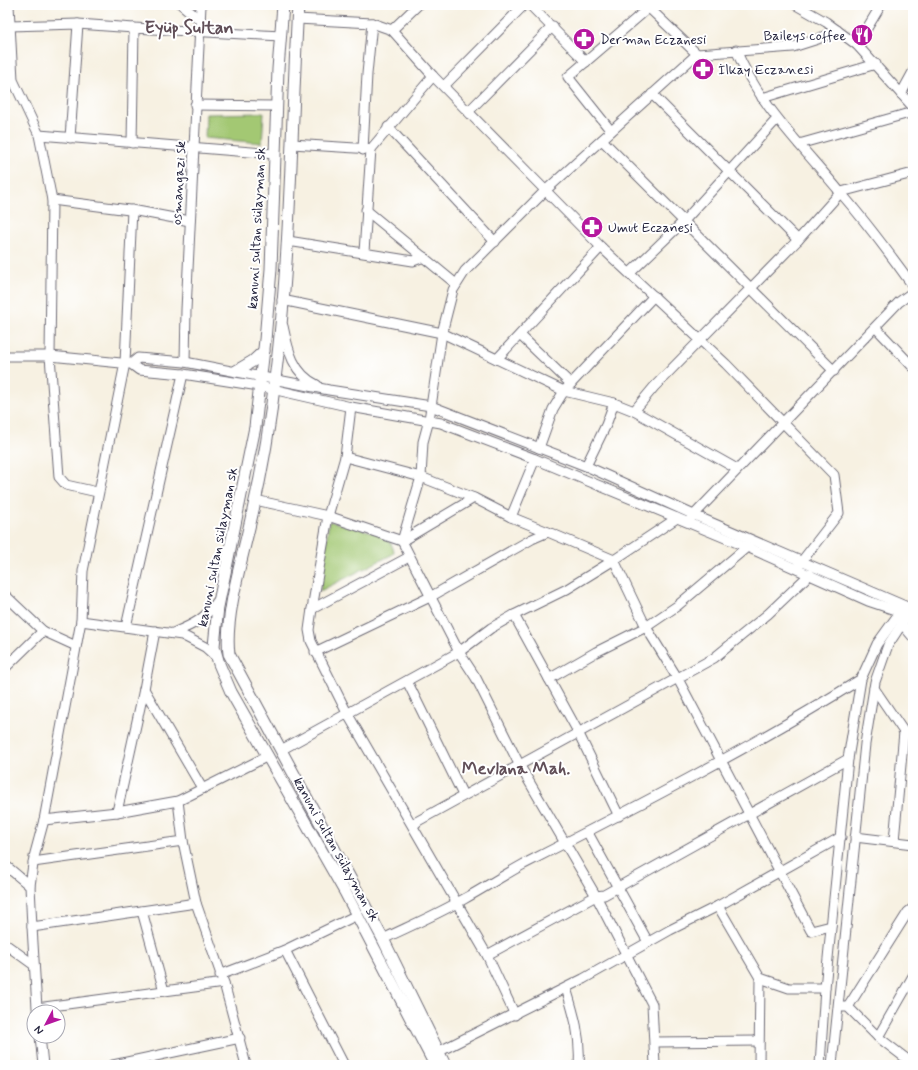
<svg xmlns="http://www.w3.org/2000/svg" width="918" height="1070" font-family="Mynerve,sans-serif">
  <rect width="100%" height="100%" fill="#fff"/>
  <filter id="ink" filterUnits="userSpaceOnUse"><feTurbulence type="fractalNoise" baseFrequency=".025" numOctaves="2"/><feDisplacementMap in="SourceGraphic" scale="8" xChannelSelector="R" yChannelSelector="G"/><feConvolveMatrix kernelMatrix="1 2 1 2 8 2 1 2 1" color-interpolation-filters="sRGB"/></filter>
  <filter id="wash" filterUnits="userSpaceOnUse"><feTurbulence type="fractalNoise" baseFrequency=".012" numOctaves="4" result="noise"/><feDisplacementMap in="SourceGraphic" scale="16" xChannelSelector="R" yChannelSelector="G"/><feGaussianBlur stdDeviation="0.9" result="paint"/><feColorMatrix in="noise" values="0 0 0 0 0 0 0 0 0 0 0 0 0 0 0 0 0 1.4 0 .05"/><feComposite in="paint" operator="in"/></filter>
  <g filter="url(#wash)">
    <rect width="100%" height="100%" fill="#f7f1e2"/>
    <g fill="#a3c873" stroke="#627557">
      <polygon points="264,113 262,143 205,138 206,114"/>
      <polygon points="329,521 388,536 394,551 393,554 320,591"/>
    </g>
  </g>
  <g filter="url(#ink)">
    <g fill="none" stroke-linecap="round" stroke-linejoin="round">
      <g stroke="#6d6a75" stroke-width="11">
        <g id="minor">
          <polyline points="9,5 13,80 39,135 52,200 50,356 59,477 66,485 97,492"/>
          <polyline points="182,5 200,20"/>
          <polyline points="530,5 586,62"/>
          <polyline points="646,5 697,54"/>
          <polyline points="796,5 826,22 857,45 913,107"/>
          <polyline points="297,19 372,23 392,30 418,5"/>
          <polyline points="10,26 78,24 134,28"/>
          <polyline points="392,30 433,76 601,247 726,364 834,475 839,513 798,566"/>
          <polyline points="857,45 881,5"/>
          <path d="M736 50C759 105 802 146 840 192 866 222 890 254 913 286"/>
          <polyline points="444,86 524,5"/>
          <polyline points="652,94 798,240"/>
          <polyline points="901,94 913,72"/>
          <polyline points="762,98 876,64"/>
          <polyline points="195,105 277,106"/>
          <polyline points="469,111 553,26"/>
          <polyline points="388,127 495,242"/>
          <polyline points="611,131 568,77 652,5"/>
          <polyline points="39,135 275,154"/>
          <polyline points="70,138 78,24"/>
          <polyline points="602,140 834,371"/>
          <polyline points="132,143 134,28 281,36"/>
          <polyline points="292,144 371,149 433,76"/>
          <polyline points="799,144 913,112"/>
          <polyline points="363,150 367,74 372,23"/>
          <polyline points="52,200 137,211 190,221"/>
          <polyline points="132,210 125,363 83,571 81,621 44,820 34,857 30,886 32,927 196,903"/>
          <polyline points="366,210 456,284"/>
          <polyline points="288,241 413,261 424,257"/>
          <polyline points="364,252 371,149"/>
          <polyline points="630,273 684,221 777,119"/>
          <polyline points="282,300 442,333 564,391 614,403 634,411 737,469"/>
          <path d="M283 326C288 350 293 374 317 385"/>
          <polyline points="876,328 913,367"/>
          <polyline points="520,335 571,384"/>
          <polyline points="5,356 50,356 131,364 139,370 183,374 259,386 351,407 441,423 535,459 747,547 868,601 913,616"/>
          <polyline points="497,359 601,247"/>
          <polyline points="185,362 186,310 201,5"/>
          <polyline points="131,364 138,358 185,362 329,390 431,406 586,466 694,515 912,609"/>
          <polyline points="351,407 345,457 328,516 312,609 309,630 311,641 347,713 487,955 515,1015"/>
          <polyline points="634,411 654,387 798,240 841,192 913,173"/>
          <polyline points="539,448 553,409 564,391 654,296"/>
          <polyline points="345,457 421,477 474,498"/>
          <polyline points="586,466 606,425 614,403"/>
          <polyline points="255,500 328,516 402,541 474,498 511,517 548,532"/>
          <polyline points="511,517 535,459"/>
          <polyline points="691,518 899,302 913,292"/>
          <polyline points="5,595 43,631"/>
          <polyline points="312,609 409,557"/>
          <polyline points="514,615 576,728 619,816"/>
          <polyline points="81,621 182,635 205,647 216,657"/>
          <polyline points="902,624 913,637"/>
          <polyline points="126,627 183,374"/>
          <path d="M173 633C195 624 205 619 219 599"/>
          <polyline points="315,652 430,597 532,539 548,532 614,560 646,627 678,679 811,931 831,926"/>
          <polyline points="5,668 43,631 76,646"/>
          <polyline points="549,679 596,652 646,627 677,606 747,547"/>
          <polyline points="407,681 463,795"/>
          <polyline points="874,688 904,732 913,733"/>
          <polyline points="144,689 155,631"/>
          <polyline points="281,750 459,652 491,628 514,615 567,589 614,560 677,518"/>
          <polyline points="178,801 183,841 196,903 224,983 246,1065"/>
          <polyline points="117,812 144,689 202,788"/>
          <polyline points="44,820 117,812 178,801 268,756"/>
          <polyline points="413,826 418,821 714,658 768,614 810,574"/>
          <polyline points="588,833 648,942"/>
          <polyline points="855,837 913,844"/>
          <polyline points="894,841 904,732"/>
          <polyline points="33,862 183,841"/>
          <polyline points="5,865 30,886"/>
          <polyline points="718,906 760,978 759,1065"/>
          <polyline points="142,911 164,991"/>
          <polyline points="32,927 37,1008 224,983"/>
          <path d="M383 939C410 926 438 914 464 899 484 888 504 875 524 864 638 806 752 747 861 679"/>
          <polyline points="5,944 34,965"/>
          <polyline points="285,950 344,1065"/>
          <polyline points="487,955 596,896 604,895 848,759"/>
          <polyline points="220,975 285,950 357,915"/>
          <polyline points="760,978 789,988 825,988"/>
          <path d="M566 988C574 1014 581 1037 579 1065"/>
          <polyline points="843,1007 848,1007 878,1037 908,1060 913,1061"/>
          <polyline points="848,1007 908,912 913,908"/>
          <polyline points="40,1036 43,1065"/>
          <polyline points="878,1037 913,976"/>
          <polyline points="655,1042 758,1041"/>
          <polyline points="440,1051 583,979 670,930 718,906 841,837"/>
          <polyline points="113,1065 240,1038"/>
          <polyline points="655,1065 652,1004 596,896 520,766 476,678 459,652 402,541 421,477 423,442 429,420 442,333 453,290 465,271 546,190 697,54 793,47 818,39 837,30"/>
          <polyline points="820,1065 825,988 848,759 861,679 877,644 903,608"/>
          <polyline points="832,1065 865,744 875,682 888,645 911,610"/>
        </g>
      </g>
      <g stroke="#6d6a75" stroke-width="13">
        <g id="major">
          <polyline points="283,5 278,69 271,269 265,340 255,427 218,607 214,646 219,664 231,692 345,892 435,1065"/>
          <path d="M298 5C291 130 291 255 275 379 270 426 262 473 251 519 243 556 224 617 229 654L383 939 445 1065"/>
          <polyline points="236,371 253,361 264,351"/>
        </g>
      </g>
      <use href="#minor" stroke="#fff" stroke-width="9"/>
      <use href="#major" stroke="#fff" stroke-width="11"/>
    </g>
  </g>
  <defs>
    <g id="restaurant-disc" transform="scale(1.15)"><circle r="9.5" fill="#b5179e" stroke="#fff"/><path d="M-5-6h1v4h1v-4h1v4h1v-4h1v5L-1.5 .5V6h-2V.5L-5-1ZM5-6V6H3V1.5H1.5Q1.5-4 5-6Z" fill="#fff"/></g>
    <g id="pharmacy-disc" transform="scale(1.15)"><circle r="9.5" fill="#b5179e" stroke="#fff"/><path d="M-2-6h4v4h4v4h-4v4h-4v-4h-4v-4h4Z" fill="#fff"/></g>
  </defs>
  <g fill-rule="evenodd">
    <use href="#restaurant-disc" x="862" y="35"/>
    <use href="#pharmacy-disc" x="584" y="39"/>
    <use href="#pharmacy-disc" x="703" y="69"/>
    <use href="#pharmacy-disc" x="592" y="227"/>
  </g>
  <g text-anchor="middle" stroke-width="4" stroke-linejoin="round" paint-order="stroke">
    <g font-size="14" fill="#22223b" stroke="#fff" text-anchor="start">
      <text x="846" y="40" text-anchor="end">Baileys coffee</text>
      <text x="600" y="44">Derman Eczanesi</text>
      <text x="718" y="74">İlkay Eczanesi</text>
      <text x="608" y="232">Umut Eczanesi</text>
    </g>
    <g font-size="14" fill="#22223b" stroke="#fff">
      <text transform="translate(178 183) rotate(-87)" y="5">osmangazi sk</text>
      <text transform="translate(256 228) rotate(-87)" y="5">kanuni sultan sülayman sk</text>
      <text transform="translate(217 547) rotate(-79)" y="5">kanuni sultan sülayman sk</text>
      <text transform="translate(337 849) rotate(61)" y="5">kanuni sultan sülayman sk</text>
    </g>
    <g font-size="18" font-weight="bold" fill="#614f58" stroke="#fff">
      <text x="189" y="33">Eyüp Sultan</text>
      <text x="516" y="774">Mevlana Mah.</text>
    </g>
  </g>
  <rect width="918" height="1070" fill="none" stroke="#fff" stroke-width="20"/>
  <g transform="translate(46 1024) rotate(229)"><circle r="19" fill="#ffffff" stroke="#a7a7b1"/>
  <path d="M0-3L7 15L0 10L-7 15Z" fill="#b5179e"/>
  <text y="-6" font-size="11" font-weight="bold" text-anchor="middle" fill="#22223b">N</text>
  </g>
</svg>
